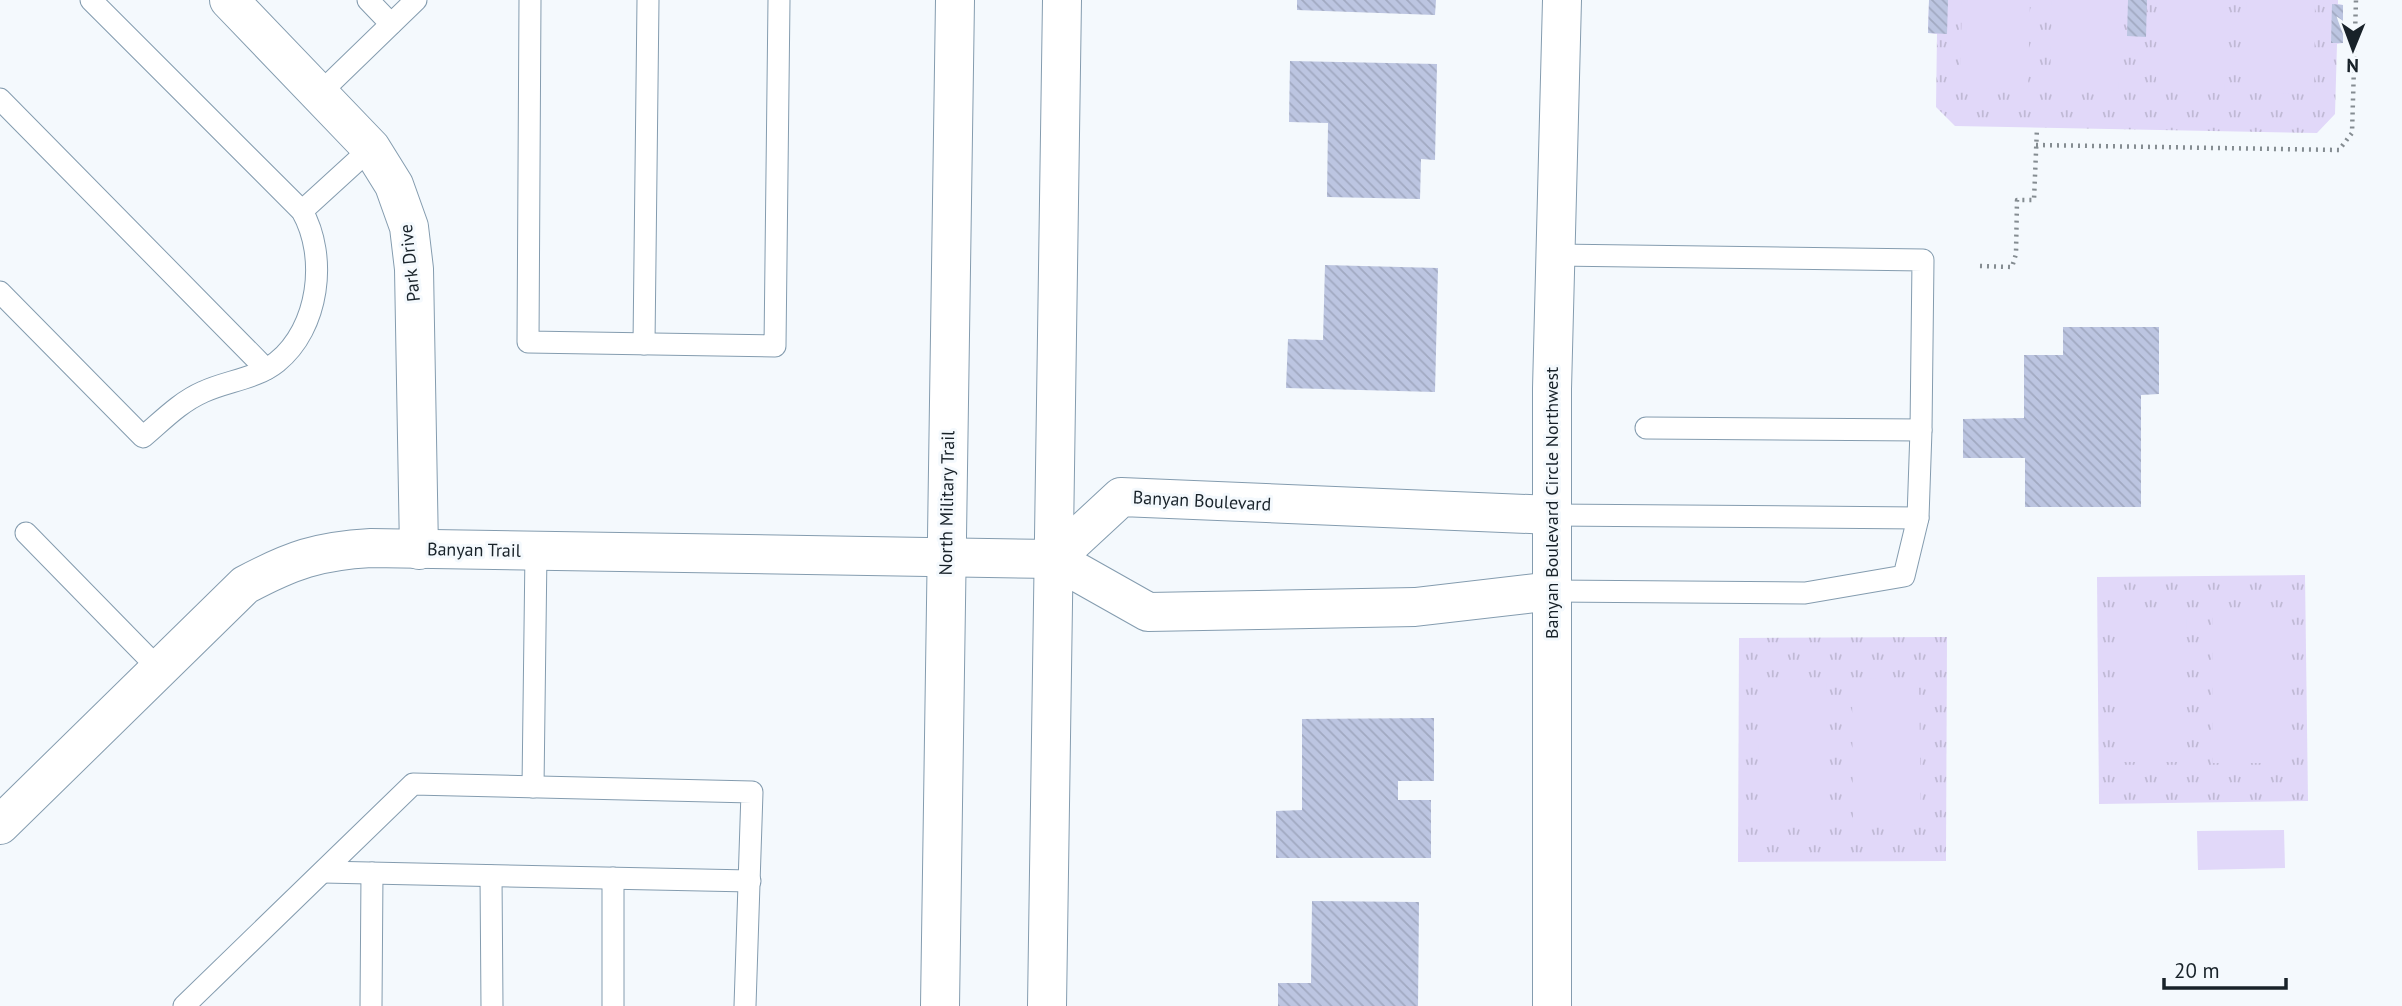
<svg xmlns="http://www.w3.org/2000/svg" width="2402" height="1006" font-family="'PT Sans',sans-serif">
  <defs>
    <pattern id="park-tufts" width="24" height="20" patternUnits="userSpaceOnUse" patternTransform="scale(1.75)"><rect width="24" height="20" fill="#e1d8f9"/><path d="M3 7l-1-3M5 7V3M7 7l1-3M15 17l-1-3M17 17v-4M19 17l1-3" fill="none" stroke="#c0b9d5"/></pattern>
    <pattern id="building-back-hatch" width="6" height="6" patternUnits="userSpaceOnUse" patternTransform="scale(1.75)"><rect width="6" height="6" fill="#bcc5e1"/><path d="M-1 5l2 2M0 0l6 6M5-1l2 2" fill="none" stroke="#a1a9c1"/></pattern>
  </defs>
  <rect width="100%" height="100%" fill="#f4f9fd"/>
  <g fill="url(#park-tufts)">
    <polygon points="1929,0 2338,0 2338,4 2343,5 2343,43 2337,44 2335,114 2317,133 1955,126 1936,107 1937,34 1928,33"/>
    <polygon points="2305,575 2308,801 2099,804 2097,577"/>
    <polygon points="1947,637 1946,861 1738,862 1739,638"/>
  </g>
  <g fill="#e1d8f9">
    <polygon points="1962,0 2030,0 2028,89 1960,88"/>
    <polygon points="2052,0 2119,0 2118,91 2050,90"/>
    <polygon points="2157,0 2225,0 2224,93 2156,91"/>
    <polygon points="2247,0 2315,0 2314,94 2246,93"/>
    <polygon points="2186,615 2187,762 2117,762 2117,615"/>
    <rect x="2213" y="616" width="70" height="147"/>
    <polygon points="1919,678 1921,824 1853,825 1852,679"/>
    <polygon points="1826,679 1827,824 1760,825 1758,680"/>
    <polygon points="2284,830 2285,868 2198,870 2197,831"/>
  </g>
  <g fill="url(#building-back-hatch)">
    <polygon points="1297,0 1436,0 1435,15 1297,10"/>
    <polygon points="1929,0 1948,0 1947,34 1928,33"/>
    <polygon points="2128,0 2147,0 2146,37 2127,36"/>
    <polygon points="2332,4 2343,5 2343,43 2331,43"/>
    <polygon points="1290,61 1437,64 1435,160 1421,159 1420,199 1327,197 1328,123 1289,122"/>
    <polygon points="1325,265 1438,268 1435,392 1286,388 1288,339 1323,340"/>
    <polygon points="2063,327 2159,327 2159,394 2141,395 2141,507 2025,507 2025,458 1963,458 1963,419 2024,418 2024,355 2063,355"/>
    <polygon points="1434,718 1434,781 1398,781 1398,800 1431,800 1431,858 1276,858 1276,811 1302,810 1302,719"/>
    <polygon points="1312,901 1419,902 1418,1006 1278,1006 1278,983 1311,983"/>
  </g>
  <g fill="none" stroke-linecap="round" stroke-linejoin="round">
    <g stroke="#849caf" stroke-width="23">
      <g id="lane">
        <polyline points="368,0 391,24"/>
        <polyline points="530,0 528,342 775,346 779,0"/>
        <polyline points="319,94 416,0"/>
        <polyline points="0,99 266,369"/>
        <polyline points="302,211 371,148"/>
        <polyline points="1556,255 1923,260 1921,430 1646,428"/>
        <path d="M0 292 143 437C162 421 180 402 203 392 226 381 256 379 277 362 319 328 328 257 302 211L91 0"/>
        <polyline points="644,344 648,0"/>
        <polyline points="1552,515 1918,518"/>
        <polyline points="26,533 159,669"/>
        <polyline points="1552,591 1805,593 1904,576 1918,518 1921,430"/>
        <polyline points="533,787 536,551"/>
        <polyline points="323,872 750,881"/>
        <polyline points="491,876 492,1006"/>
        <polyline points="613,878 613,1006"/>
        <polyline points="184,1006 413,784 752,792 745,1006"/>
        <polyline points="371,1006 372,873"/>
      </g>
    </g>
    <g stroke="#849caf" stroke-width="40">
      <g id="street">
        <polyline points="229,0 371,148 394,185 409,227 414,269 419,550"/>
        <polyline points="1054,559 1121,497 1552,515"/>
        <path d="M0 825 245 585C292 560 318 551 371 548L1054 559 1148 612 1415 607 1552 591"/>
        <polyline points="1552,1006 1552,389 1562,0"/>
      </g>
    </g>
    <g stroke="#849caf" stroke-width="40">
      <g id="secondary">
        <polyline points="940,1006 955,0"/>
        <polyline points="1047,1006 1062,0"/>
      </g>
    </g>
    <g stroke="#848c91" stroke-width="4.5" stroke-dasharray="2 5" stroke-linecap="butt">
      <polyline points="2036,145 2339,150 2352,133 2356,0"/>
      <polyline points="1980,266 2012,267 2016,254 2017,200 2034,200 2037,128"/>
    </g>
    <use href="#lane" stroke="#fff" stroke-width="21"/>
    <use href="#street" stroke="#fff" stroke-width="38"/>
    <use href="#secondary" stroke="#fff" stroke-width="38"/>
  </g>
  <g text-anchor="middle" stroke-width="6" stroke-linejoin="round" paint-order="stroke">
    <g font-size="18" fill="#182229" stroke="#f4f9fd">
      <text transform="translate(410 263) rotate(-96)" y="6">Park Drive</text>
      <text transform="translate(1202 501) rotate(3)" y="6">Banyan Boulevard</text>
      <text transform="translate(947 503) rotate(-89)" y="6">North Military Trail</text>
      <text transform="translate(1552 503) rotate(-90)" y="6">Banyan Boulevard Circle Northwest</text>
      <text transform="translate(474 550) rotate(1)" y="6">Banyan Trail</text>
    </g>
  </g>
  <g transform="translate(2353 49) rotate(181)" stroke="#f4f9fd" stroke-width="5" paint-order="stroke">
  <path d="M0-5L12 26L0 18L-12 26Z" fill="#182229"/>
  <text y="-10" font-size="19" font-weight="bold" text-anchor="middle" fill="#182229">N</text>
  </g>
  <path d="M2164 978v10h122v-10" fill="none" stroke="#182229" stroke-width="3.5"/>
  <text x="2174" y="978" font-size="21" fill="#182229" stroke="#f4f9fd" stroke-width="5" paint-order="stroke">20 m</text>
</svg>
